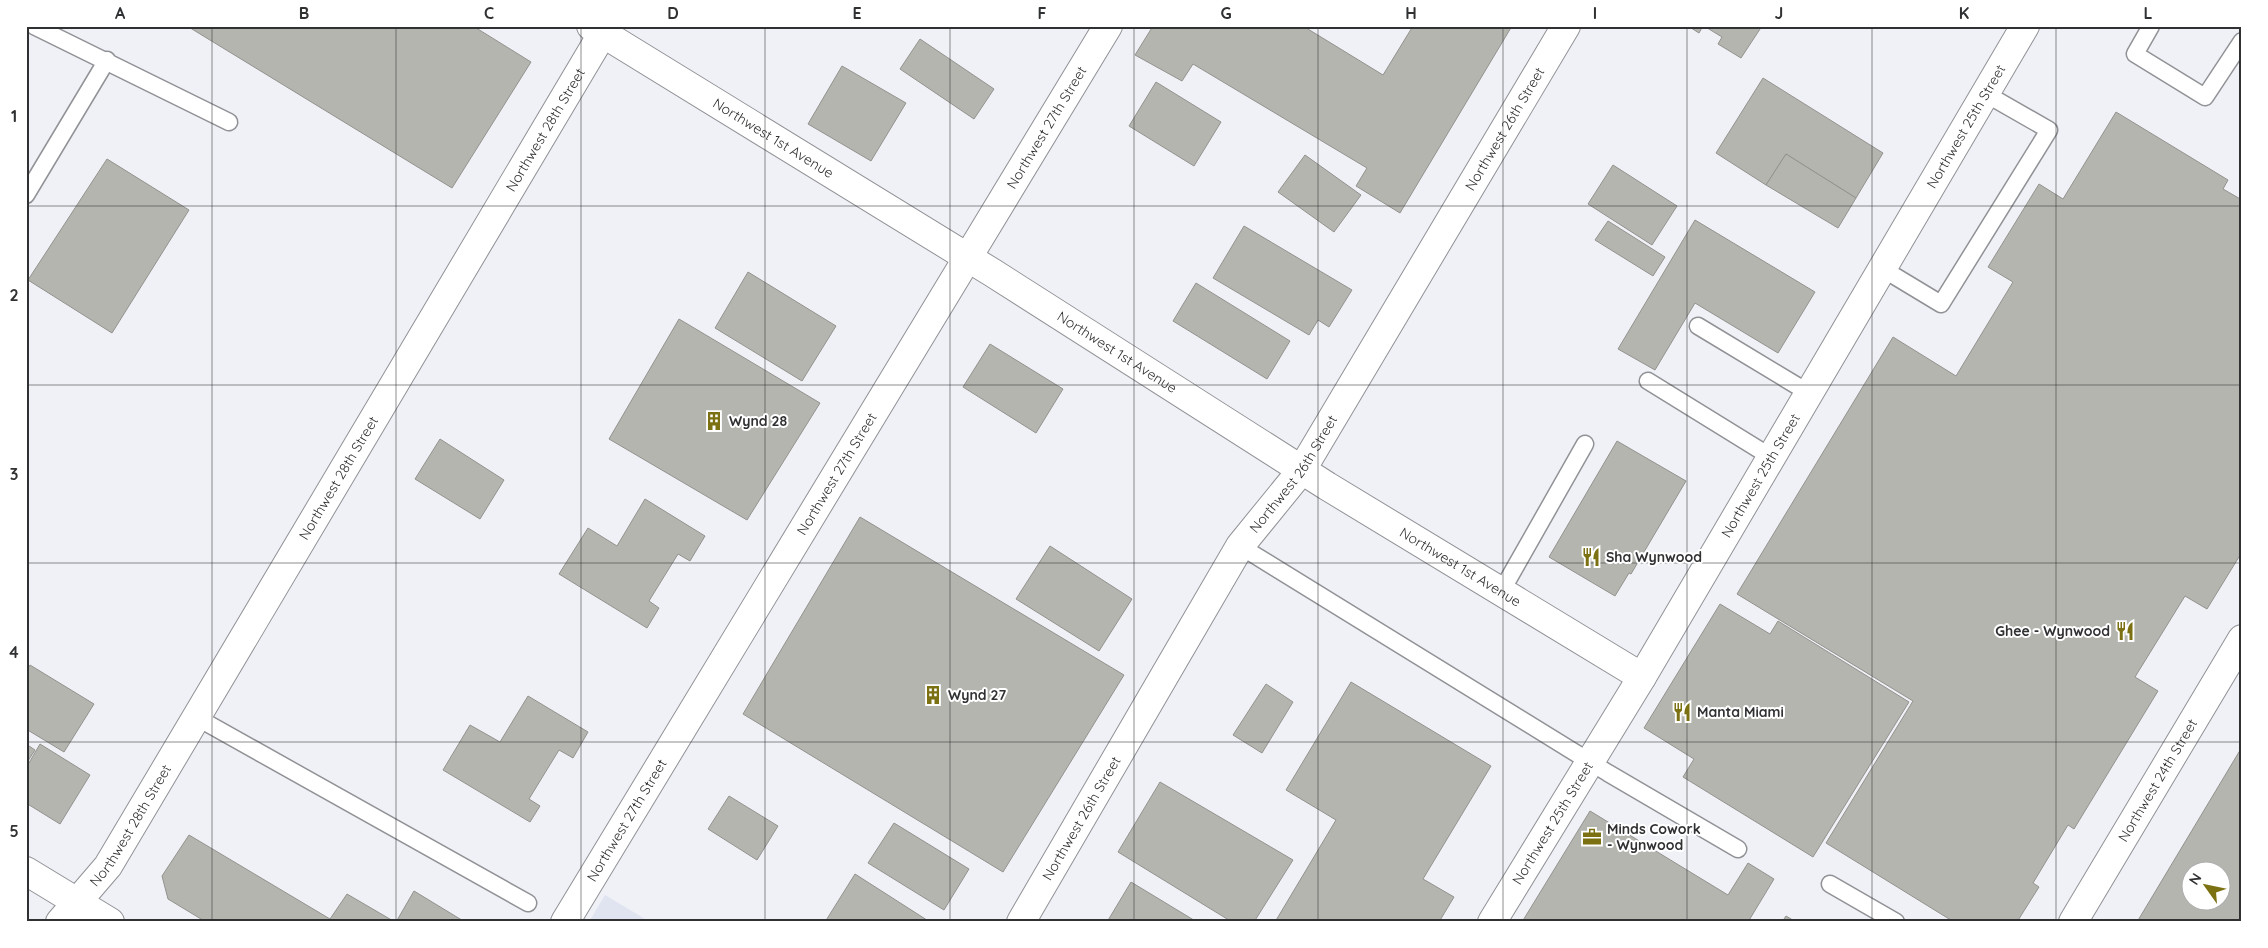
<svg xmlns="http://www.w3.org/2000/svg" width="2268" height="948" font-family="Quicksand,sans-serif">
  <rect width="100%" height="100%" fill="#eff1f6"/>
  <polygon fill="#e0e4f0" points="605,895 650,922 589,922"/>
  <g fill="#b5b5b0" stroke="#93928e" fill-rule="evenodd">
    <polygon points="187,26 473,26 531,62 452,188"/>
    <polygon points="1153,26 1303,26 1383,75 1413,26 1512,26 1400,213 1356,186 1367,168 1193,64 1182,81 1135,55"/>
    <polygon points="1688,26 1703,26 1699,33"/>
    <polygon points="1704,26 1762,26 1741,58 1718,44 1722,37"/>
    <polygon points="920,39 994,89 974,119 900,69"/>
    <polygon points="842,66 906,103 871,161 808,124"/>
    <polygon points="1763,78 1883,153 1856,198 1786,154 1766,185 1716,153"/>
    <polygon points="1156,82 1221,122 1194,166 1129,126"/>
    <polygon points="2116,112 2228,180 2223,189 2242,200 2242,552 2207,609 2185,596 2135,677 2158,691 2074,829 2068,825 2033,883 2039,887 2017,922 1954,922 1826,843 1913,701 1737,594 1893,337 1956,376 2013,282 1988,267 2039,184 2063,199"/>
    <polygon points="1786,154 1856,198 1838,228 1766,185"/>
    <polygon points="1305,155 1361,195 1334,232 1278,192"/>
    <polygon points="107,159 189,210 112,333 28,280"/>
    <polygon points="1613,165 1677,206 1652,245 1588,204"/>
    <polygon points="1695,220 1815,292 1778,353 1695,303 1655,370 1618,349"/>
    <polygon points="1608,221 1665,257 1653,276 1595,240"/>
    <polygon points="1244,226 1352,290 1329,327 1318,320 1309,335 1213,278"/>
    <polygon points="748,272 836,326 802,381 715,328"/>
    <polygon points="1196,283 1290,341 1267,379 1173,321"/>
    <polygon points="679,319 820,403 747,520 609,439"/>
    <polygon points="990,344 1063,389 1036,433 963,387"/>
    <polygon points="440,439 504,480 480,519 415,479"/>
    <polygon points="1617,441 1686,481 1631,574 1629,573 1615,596 1549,557"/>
    <polygon points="645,499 705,536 690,561 678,554 649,601 659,608 647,628 559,574 588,528 617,546"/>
    <polygon points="860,517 1124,675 1003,872 743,714"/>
    <polygon points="1050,546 1132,599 1099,651 1016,599"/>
    <polygon points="1720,604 1770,634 1778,621 1909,702 1813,857 1683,777 1694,759 1644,728"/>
    <polygon points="30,665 94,704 64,752 26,729 26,672"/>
    <polygon points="1351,682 1491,766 1423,879 1454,897 1439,922 1275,922 1336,820 1286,790"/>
    <polygon points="1266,684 1293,702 1262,753 1233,735"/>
    <polygon points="528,696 588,732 573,758 559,750 529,799 540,806 530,822 443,770 470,725 500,742"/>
    <polygon points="26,744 35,750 26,764"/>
    <polygon points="40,744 90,775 60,824 26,803 26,768"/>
    <path d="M2242 747V922H2137ZM2190 870H2220V900H2190Z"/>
    <polygon points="1160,782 1293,860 1254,922 1232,922 1118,852"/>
    <polygon points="729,796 778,826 757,860 708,829"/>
    <polygon points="1590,811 1728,895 1748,863 1774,879 1748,922 1522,922"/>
    <polygon points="894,823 969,869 944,910 868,863"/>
    <polygon points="189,835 330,919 347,894 395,922 206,922 168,899 162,876"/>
    <polygon points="855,874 930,922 825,922"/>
    <polygon points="1131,882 1197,922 1107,922"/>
    <polygon points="414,891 465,922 396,922"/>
    <polygon points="1786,916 1796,922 1782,922"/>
  </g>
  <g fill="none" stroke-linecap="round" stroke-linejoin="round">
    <g stroke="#919296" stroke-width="19">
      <g id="lane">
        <polyline points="34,26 229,122"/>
        <polyline points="2151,26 2135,54 2205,97 2242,41"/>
        <polyline points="26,195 107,60"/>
        <polyline points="1883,269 1941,304 2049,130 1986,94"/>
        <polyline points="1698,326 1809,393"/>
        <polyline points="1648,381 1771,457"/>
        <polyline points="1240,546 1608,773 1738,849"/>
        <polyline points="1501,592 1585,444"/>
        <polyline points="196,717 528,903"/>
        <polyline points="1830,884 1896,922"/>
      </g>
    </g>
    <g stroke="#919296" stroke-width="30">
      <g id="street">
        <path id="s1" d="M591 26 993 273 1327 486 1642 677"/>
        <path id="s2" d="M60 922 108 866 607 26"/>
        <path id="s3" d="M565 922 1108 26"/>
        <path id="s4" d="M1021 922 1240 546 1301 471 1566 26"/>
        <path id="s5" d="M1492 922 1642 677 2025 26"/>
        <path id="s6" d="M2073 922 2242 639"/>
      </g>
    </g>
    <g stroke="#919296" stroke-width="30">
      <polyline id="secondary" points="26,871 110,922"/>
    </g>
    <use href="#lane" stroke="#fff" stroke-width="16"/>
    <use href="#street" stroke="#fff" stroke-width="28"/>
    <use href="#secondary" stroke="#fff" stroke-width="28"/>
  </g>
  <path fill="none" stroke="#303133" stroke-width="1" stroke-opacity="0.55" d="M212 26V922M396 26V922M581 26V922M765 26V922M950 26V922M1134 26V922M1318 26V922M1503 26V922M1687 26V922M1872 26V922M2056 26V922M26 206H2242M26 385H2242M26 563H2242M26 742H2242"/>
  <defs>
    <g id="building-bare" transform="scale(1.5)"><path d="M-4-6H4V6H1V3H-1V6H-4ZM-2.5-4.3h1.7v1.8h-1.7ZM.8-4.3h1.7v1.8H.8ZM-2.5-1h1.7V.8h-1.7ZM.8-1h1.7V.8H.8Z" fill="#7c7112" stroke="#fff" stroke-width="2.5" paint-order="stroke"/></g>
    <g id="restaurant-bare" transform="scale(1.5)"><path d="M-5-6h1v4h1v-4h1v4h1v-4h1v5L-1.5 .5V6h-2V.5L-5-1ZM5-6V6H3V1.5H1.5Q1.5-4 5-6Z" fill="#7c7112" stroke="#fff" stroke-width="2.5" paint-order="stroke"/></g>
    <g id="office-bare" transform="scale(1.5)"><path d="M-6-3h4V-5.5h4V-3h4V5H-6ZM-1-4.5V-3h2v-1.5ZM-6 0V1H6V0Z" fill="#7c7112" stroke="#fff" stroke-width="2.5" paint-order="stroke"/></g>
  </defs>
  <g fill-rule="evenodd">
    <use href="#building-bare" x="714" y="421"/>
    <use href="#restaurant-bare" x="1591" y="557"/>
    <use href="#restaurant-bare" x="2125" y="631"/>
    <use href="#building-bare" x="933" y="695"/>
    <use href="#restaurant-bare" x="1682" y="712"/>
    <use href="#office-bare" x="1592" y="837"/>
  </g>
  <g text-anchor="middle" stroke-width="4" stroke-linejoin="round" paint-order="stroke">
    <g font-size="14" fill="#303133" stroke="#fff">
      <text dy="5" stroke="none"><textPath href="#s5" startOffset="926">Northwest 25th Street</textPath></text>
      <text dy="5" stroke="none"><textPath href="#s3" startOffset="929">Northwest 27th Street</textPath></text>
      <text dy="5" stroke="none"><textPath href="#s2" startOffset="930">Northwest 28th Street</textPath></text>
      <text dy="5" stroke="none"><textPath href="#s4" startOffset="930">Northwest 26th Street</textPath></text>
      <text dy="5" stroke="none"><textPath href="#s1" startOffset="214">Northwest 1st Avenue</textPath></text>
      <text dy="5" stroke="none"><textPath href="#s1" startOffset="619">Northwest 1st Avenue</textPath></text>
      <text dy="5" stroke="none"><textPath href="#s4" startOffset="525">Northwest 26th Street</textPath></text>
      <text dy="5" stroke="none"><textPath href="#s3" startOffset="524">Northwest 27th Street</textPath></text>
      <text dy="5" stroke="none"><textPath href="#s5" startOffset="521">Northwest 25th Street</textPath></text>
      <text dy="5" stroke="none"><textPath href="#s2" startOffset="525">Northwest 28th Street</textPath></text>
      <text dy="5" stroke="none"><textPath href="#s1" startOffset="1024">Northwest 1st Avenue</textPath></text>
      <text dy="5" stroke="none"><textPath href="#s6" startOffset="165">Northwest 24th Street</textPath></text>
      <text dy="5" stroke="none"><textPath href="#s4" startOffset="120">Northwest 26th Street</textPath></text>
      <text dy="5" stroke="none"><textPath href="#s3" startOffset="119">Northwest 27th Street</textPath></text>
      <text dy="5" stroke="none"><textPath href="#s5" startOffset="116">Northwest 25th Street</textPath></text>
      <text dy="5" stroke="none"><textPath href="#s2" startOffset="120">Northwest 28th Street</textPath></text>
    </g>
    <g font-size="14" font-weight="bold" fill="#303133" stroke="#fff" text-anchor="start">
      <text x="729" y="426">Wynd 28</text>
      <text x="1606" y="562">Sha Wynwood</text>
      <text x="2110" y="636" text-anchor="end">Ghee - Wynwood</text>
      <text x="948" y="700">Wynd 27</text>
      <text x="1697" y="717">Manta Miami</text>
      <text x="1607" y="834">Minds Cowork<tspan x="1607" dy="16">- Wynwood</tspan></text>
    </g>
  </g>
  <rect width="2268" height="948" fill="none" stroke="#ffffff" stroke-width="55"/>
  <g transform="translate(2206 886) rotate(303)"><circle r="24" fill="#ffffff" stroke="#acadad"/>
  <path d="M0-4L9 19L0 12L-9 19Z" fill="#7c7112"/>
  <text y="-8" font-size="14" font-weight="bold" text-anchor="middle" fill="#303133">N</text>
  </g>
  <rect x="28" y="28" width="2212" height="892" fill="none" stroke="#303133" stroke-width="2"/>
  <g font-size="16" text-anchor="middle" font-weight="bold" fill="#303133">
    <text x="120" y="19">A</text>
    <text x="304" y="19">B</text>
    <text x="489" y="19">C</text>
    <text x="673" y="19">D</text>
    <text x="857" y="19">E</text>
    <text x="1042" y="19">F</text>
    <text x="1226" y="19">G</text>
    <text x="1411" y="19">H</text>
    <text x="1595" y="19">I</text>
    <text x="1779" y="19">J</text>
    <text x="1964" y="19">K</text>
    <text x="2148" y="19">L</text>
    <text x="14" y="122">1</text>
    <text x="14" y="301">2</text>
    <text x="14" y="480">3</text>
    <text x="14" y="658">4</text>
    <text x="14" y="837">5</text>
  </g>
</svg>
